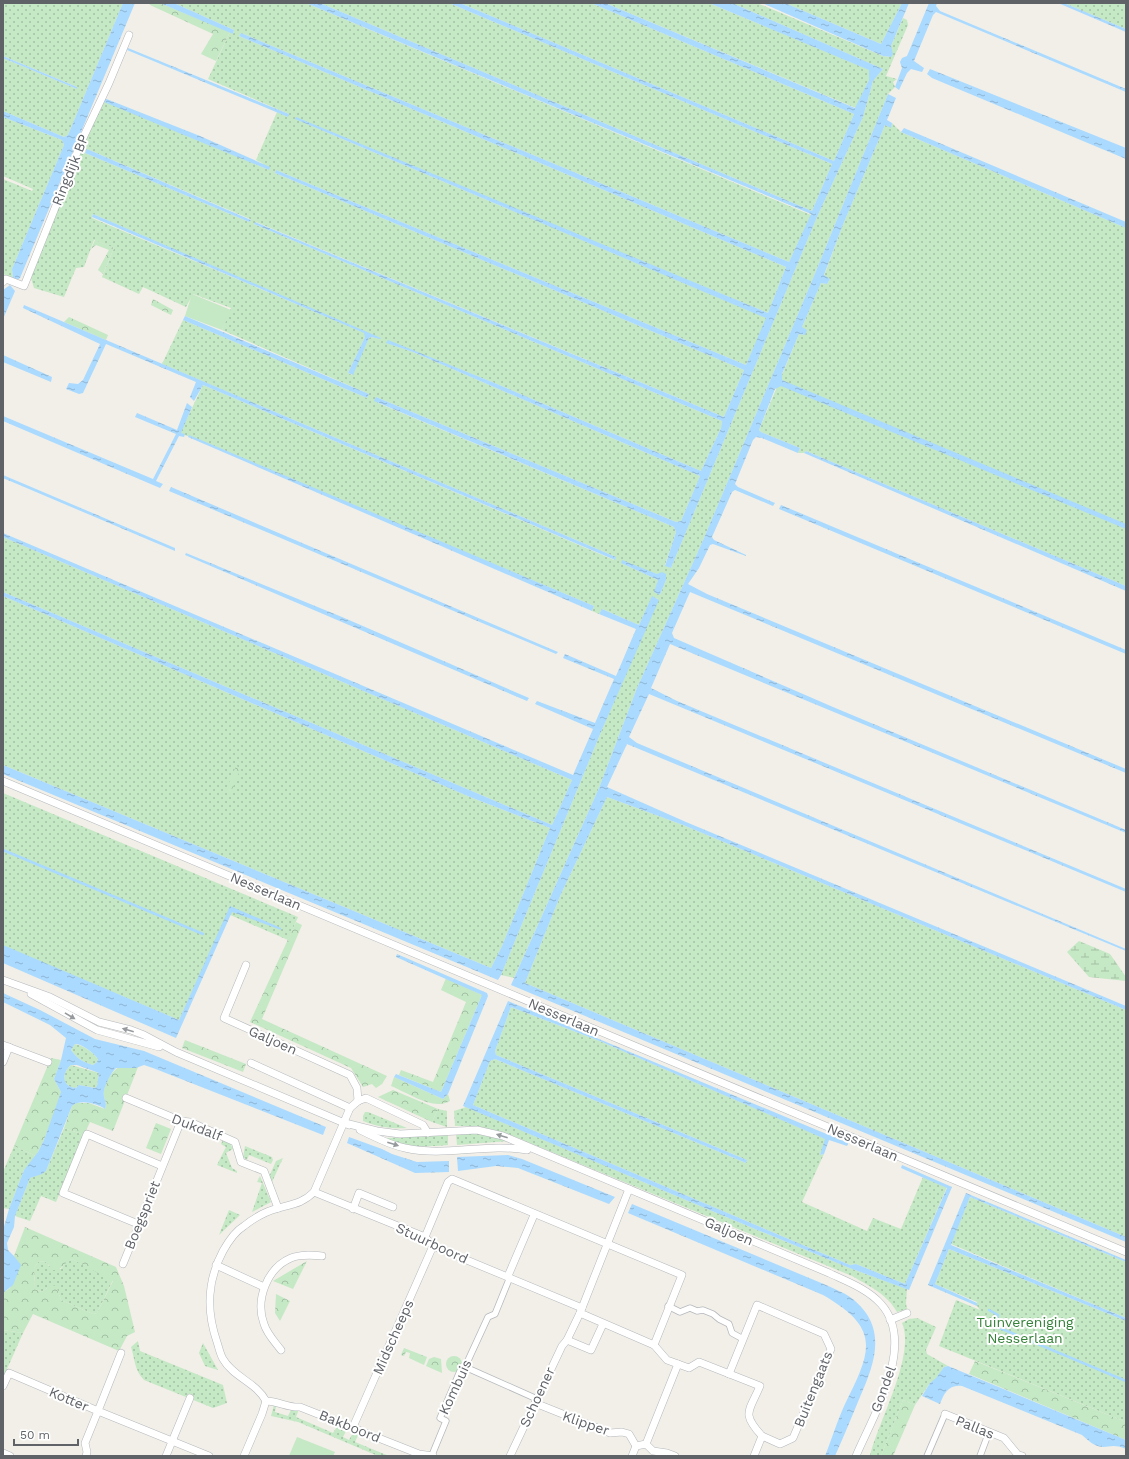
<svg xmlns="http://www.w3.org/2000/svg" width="1129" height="1459" font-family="'Work Sans',sans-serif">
  <defs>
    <pattern id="grass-dots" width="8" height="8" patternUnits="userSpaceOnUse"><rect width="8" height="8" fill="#c5e8c5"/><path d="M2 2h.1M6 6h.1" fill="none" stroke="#a3c0a4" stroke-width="1.8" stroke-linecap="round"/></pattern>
    <pattern id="forest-crowns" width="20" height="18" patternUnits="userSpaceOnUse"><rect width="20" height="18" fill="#c5e8c5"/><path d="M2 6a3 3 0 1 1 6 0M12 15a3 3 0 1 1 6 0" fill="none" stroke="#a3c0a4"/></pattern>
    <pattern id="wetland-marsh" width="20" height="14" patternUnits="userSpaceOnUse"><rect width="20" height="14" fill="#c5e8c5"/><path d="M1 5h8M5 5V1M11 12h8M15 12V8" fill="none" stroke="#a3c0a4"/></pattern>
    <pattern id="water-ripples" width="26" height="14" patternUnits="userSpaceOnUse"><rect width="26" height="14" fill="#aadaff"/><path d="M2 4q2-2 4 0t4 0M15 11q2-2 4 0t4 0" fill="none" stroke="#8eb4d2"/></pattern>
  </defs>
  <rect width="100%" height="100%" fill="#f1efe8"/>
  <g fill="url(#grass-dots)" fill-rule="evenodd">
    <polygon points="3,3 123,3 68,135 64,137 3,111 3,58 77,89 77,87 3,56"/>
    <path d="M174 3H306L811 215 789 262 241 33 239 36 786 267 768 313 295 119 767 318 746 365 276 170 275 173 744 370 724 417 256 222 254 224 722 421 721 428 701 471 497 384 388 341 387 343 413 352 700 476 681 521 676 522 376 397 378 403 674 527 676 532 665 565 671 568 817 217 863 117 873 81 883 69 732 3H757L883 56 891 57V46L903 18 907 20 908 25 886 76 897 79 893 82 895 87 888 94 814 276 704 538 637 688 599 788 514 978 501 975 601 732 658 599 652 597 639 625 602 609 599 614 592 611 594 606 180 433 203 385 614 560 616 557 162 364 183 320 367 398 369 394 222 330 231 308 193 294 186 307 143 287 139 294 102 277 114 248 94 240 84 267 76 268 64 297 34 288 31 278 82 148 102 100 269 170 262 163 256 160 277 112 288 117 289 114 208 79 230 32 233 34 234 30ZM87 149 250 219 251 220 249 222 85 153ZM93 214 380 339 371 337 369 338 352 375 348 373 365 337V333L92 218ZM621 563 657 574 666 580 660 595 655 592 658 580Z"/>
    <polygon points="320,3 449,3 832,164 812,211"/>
    <polygon points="460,3 591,3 854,114 834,161"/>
    <polygon points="605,3 709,3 870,70 869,80 856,108"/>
    <polygon points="785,3 902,3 881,44"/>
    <polygon points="1064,3 1126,3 1126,29"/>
    <polygon points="3,117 62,140 64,145 12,269 13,278 3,274 3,179 32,191 33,189 3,176"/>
    <polygon points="892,123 901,132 1126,228 1126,586 806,451 804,453 798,453 800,448 761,432 759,430 799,334 805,335 802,327 821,283 827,284 830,279 824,276 842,227 885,125 891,127"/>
    <polygon points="3,537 572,780 552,825 3,592"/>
    <polygon points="3,596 470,797 550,828 502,946 491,968 3,765"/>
    <polygon points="3,793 298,917 288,940 228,914 179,1020 3,946"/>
    <polygon points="607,797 683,825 1126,1010 1126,1237 525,983 561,894"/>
    <polygon points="511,1007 602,1042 826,1139 820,1155 824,1154 802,1202 867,1231 873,1218 901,1229 923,1177 947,1187 905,1284 856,1264 850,1265 473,1105 490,1061 495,1059 746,1163 747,1160 496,1055 495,1051"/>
    <path d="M75 1044C82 1045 93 1052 98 1059L97 1062 93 1065C82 1062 77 1058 71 1050Z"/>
    <path d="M71 1065 99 1073 97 1086 95 1088 79 1085 76 1088C61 1087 62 1072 71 1065Z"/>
    <path d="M466 1107 731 1219 847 1267 907 1289 906 1303 907 1309 897 1312C887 1294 869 1286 852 1276L503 1132 475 1126H455L454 1111Z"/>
    <polygon points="438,1109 447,1111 447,1127 432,1122"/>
    <path d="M365 1112H368L407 1128C391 1129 378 1127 363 1121V1116Z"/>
    <polygon points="64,1128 84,1135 56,1202 41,1196 30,1221 15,1216 30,1178 46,1171"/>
    <polygon points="477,1133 509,1141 457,1145 456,1134"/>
    <path d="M448 1135V1145C433 1146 399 1150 387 1138Z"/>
    <polygon points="223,1140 230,1143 233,1149 226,1153 232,1168 237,1171 237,1173 217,1165 226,1147 221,1144"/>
    <polygon points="14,1146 36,1156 24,1170 9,1209 3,1208 3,1172"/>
    <polygon points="245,1146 272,1157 273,1160 271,1164 249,1155 247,1160 243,1157"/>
    <polygon points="283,1158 272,1182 269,1177 276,1161"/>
    <polygon points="260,1176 271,1202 252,1212 262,1183 257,1182"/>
    <polygon points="970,1197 1126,1262 1126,1318 951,1244"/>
    <polygon points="229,1210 240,1215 219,1235"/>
    <polygon points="949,1249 1126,1321 1126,1422 939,1346 956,1300 980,1310 977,1306 977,1302 935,1284"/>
    <polygon points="72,1259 113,1280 97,1313 93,1314 61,1300 57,1289 47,1288 42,1292 35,1289 34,1268 39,1261 46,1262 49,1266 61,1269 67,1261"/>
    <path d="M917 1318 936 1327 926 1350 927 1354 948 1366 944 1367 936 1379 930 1383 915 1405 903 1400 881 1456H870C878 1422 916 1355 902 1323L909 1319Z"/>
    <polygon points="3,1330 23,1333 3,1378"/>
    <path d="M138 1341 140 1351 223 1385 227 1403 213 1408 144 1380C134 1370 135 1359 131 1347Z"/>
    <polygon points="203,1343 218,1370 205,1366 199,1353"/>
    <polygon points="274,1405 276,1406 275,1412 288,1416 291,1410 299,1409 296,1417 333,1433 338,1425 347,1429 343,1437 349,1440 354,1431 359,1433 355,1442 389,1456 378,1456 298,1422 271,1416"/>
  </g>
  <g fill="url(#forest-crowns)" fill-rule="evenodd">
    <polygon points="149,3 160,3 230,32 216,61 201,54 213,34 150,5"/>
    <polygon points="95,240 114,248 103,274 98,270 109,250 96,245 91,249"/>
    <polygon points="153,299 173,310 171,315 151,305"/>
    <polygon points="69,317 108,335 106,340 64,322"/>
    <polygon points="236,766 241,768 231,792 226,790"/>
    <polygon points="296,922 302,925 262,1019 387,1076 382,1084 376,1088 372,1084 363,1087 351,1068 250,1022"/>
    <polygon points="446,978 482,995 441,1092 399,1075 401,1070 433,1082 466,1002 441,990"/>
    <polygon points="185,1040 246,1064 243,1072 182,1048"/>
    <polygon points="51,1058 61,1060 54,1079 61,1092 61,1096 44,1140 36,1156 14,1146"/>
    <path d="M120 1067H138L113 1131 90 1122 84 1135 64 1128 72 1106 76 1103H89L105 1109C107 1103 105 1102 104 1096 102 1088 112 1069 120 1067Z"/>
    <path d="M394 1077 443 1099 448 1094 450 1101C434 1111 408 1093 391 1086Z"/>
    <polygon points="393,1090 438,1109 432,1122 378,1097"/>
    <polygon points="156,1123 171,1129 161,1154 146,1148"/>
    <path d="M25 1227 116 1267 124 1286 135 1332 127 1336 119 1351 33 1314 23 1333 3 1330V1293L10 1288 20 1265 14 1256ZM72 1259 113 1281 97 1313 93 1314 61 1300 56 1286 51 1285 42 1292 35 1289 34 1268 39 1261 46 1262 53 1270C63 1271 64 1262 72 1259Z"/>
    <polygon points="307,1261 293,1289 273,1281"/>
    <polygon points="276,1294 290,1301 280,1321 275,1313"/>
    <polygon points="404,1348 427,1357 424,1365 409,1358 410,1353 406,1352 404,1356 401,1355"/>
    <circle cx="454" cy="1364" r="8"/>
    <polygon points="434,1357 441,1359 442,1373 426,1366 429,1359"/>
    <polygon points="975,1361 1126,1422 1126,1440 969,1374"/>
    <polygon points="903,1400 915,1405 893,1456 881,1456"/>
  </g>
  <polygon fill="url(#wetland-marsh)" points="1079,941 1110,954 1126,977 1126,981 1089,977 1067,952"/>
  <g fill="#c5e8c5">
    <polygon points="192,294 231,310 222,330 185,316"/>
    <polygon points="297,1437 335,1452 333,1456 289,1456"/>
  </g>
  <g fill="url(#water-ripples)" fill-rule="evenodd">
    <polygon points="123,3 135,3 20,278 17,280 13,278 12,269 64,145 62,140 3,117 3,111 64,137 68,135"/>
    <polygon points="160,3 174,3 234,30 233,34"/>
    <polygon points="306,3 320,3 812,211 832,164 449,3 460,3 834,161 854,114 591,3 605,3 855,108 869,80 869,70 709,3 732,3 883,69 873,81 863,117 817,217 671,568 665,566 676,532 674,527 374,401 376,397 676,522 681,521 700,476 413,352 386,343 388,340 497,384 701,471 721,428 722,421 254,224 255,222 724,417 744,370 275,173 276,170 746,365 766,318 295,119 296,117 768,313 786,267 239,36 241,33 789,262 811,214"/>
    <polygon points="762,3 785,3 881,44 902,3 909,3 891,46 893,54 891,57 883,56"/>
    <polygon points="929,3 937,3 936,6 940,11 1126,89 1126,92 936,12 933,15 914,61 924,68 922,72 911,69 907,73 899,90 895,87 902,68 900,62 902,58 907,56"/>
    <polygon points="1058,3 1064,3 1126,29 1126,32"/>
    <polygon points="128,48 289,114 288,117 127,50"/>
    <polygon points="3,56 77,87 77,89 3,58"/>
    <polygon points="930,69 1126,148 1126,159 932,78 927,74"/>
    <polygon points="888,94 896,98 887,120 892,123 891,128 885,125 842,227 824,275 830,279 827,284 821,283 802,327 807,330 805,335 799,334 782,374 782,380 1126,524 1126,529 781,386 775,389 759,430 761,432 800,448 798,453 762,438 756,437 753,440 735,484 738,487 775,503 773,506 735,490 732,492 712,537 714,540 746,555 746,556 713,544 710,545 699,568 688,584 707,594 1126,769 1126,773 690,592 672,633 674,638 833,707 1126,830 1126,833 670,644 651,688 677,701 1126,889 1126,892 649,694 629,737 637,743 1126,949 1126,951 627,744 607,787 686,822 1126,1006 1126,1010 683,825 607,797 561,894 525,983 1126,1237 1126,1242 511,985 599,788 637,688 704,538 814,276"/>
    <polygon points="104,98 200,136 270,167 269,170 104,102 102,100"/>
    <polygon points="904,128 1126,222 1126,228 901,132"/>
    <polygon points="87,149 251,220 249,222 85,153"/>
    <polygon points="93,214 381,338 380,339 371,337 369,338 353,375 348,373 365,337 364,333 92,217"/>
    <polygon points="10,285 15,291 3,319 3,290"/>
    <polygon points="24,305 106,340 616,557 615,560 203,385 194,401 190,397 196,382 106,344 83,393 79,394 66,389 69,383 78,384 83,380 100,344 23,308"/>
    <polygon points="185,316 369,394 367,398 183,320"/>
    <polygon points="3,355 52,377 51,382 3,362"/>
    <polygon points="187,403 192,407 181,433 185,434 184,437 179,436 156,481 163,484 160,488 3,421 3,416 153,479 176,434 135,417 137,413 177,430"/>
    <polygon points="189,435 594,606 592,611 188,437"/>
    <polygon points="806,451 1126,586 1126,591 804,453"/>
    <polygon points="3,475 175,548 175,551 3,478"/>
    <polygon points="171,487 558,652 556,654 169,491"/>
    <polygon points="781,505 1126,650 1126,654 779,509"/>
    <polygon points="3,533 573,775 593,729 535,704 537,701 595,723 614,679 563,658 565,654 616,676 636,629 599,614 602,609 639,625 652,596 659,600 601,732 501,975 498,980 3,774 3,765 491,968 502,946 550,828 470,797 3,596 3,592 552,825 572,780 3,537"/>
    <polygon points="186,553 342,617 529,698 527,701 185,555"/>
    <polygon points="622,560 657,574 662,572 666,574 666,580 660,595 654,592 658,580 621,563"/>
    <polygon points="230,906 281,928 281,930 232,912 176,1038 3,963 3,945 179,1020"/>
    <polygon points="397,954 487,993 488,996 448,1094 443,1099 394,1077 396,1074 441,1092 482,995 396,957"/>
    <path d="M3 993 40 1010 95 1039 144 1051 326 1127 323 1135 153 1068 144 1065 136 1068H116C111 1073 102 1089 104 1096 105 1102 107 1103 105 1109 96 1103 80 1099 72 1106L46 1171 42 1174 30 1178 15 1216 14 1227 7 1243 8 1250 14 1256 21 1265 13 1285 3 1293V1230L9 1209 24 1170 38 1152 44 1140 61 1092 54 1079 61 1060 66 1038 50 1025 3 1002ZM75 1044C82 1044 93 1052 98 1059L97 1062 93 1065C82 1062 77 1058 71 1050ZM71 1065H77L99 1073 97 1086 95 1088 79 1085 76 1088C61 1087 62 1072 71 1065Z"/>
    <polygon points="508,1001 848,1143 847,1146 829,1140 824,1154 820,1155 825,1139 602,1042 511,1007 495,1051 496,1055 747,1160 746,1163 495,1059 490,1061 473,1105 850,1265 856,1264 905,1284 947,1188 901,1168 902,1165 952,1187 909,1290 847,1267 731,1219 463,1106"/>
    <polygon points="349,1137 382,1149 392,1154 417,1162 449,1161 449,1172 415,1173 347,1143"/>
    <polygon points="508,1155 522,1159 615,1197 609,1204 518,1168 496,1166 458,1171 457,1157"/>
    <polygon points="966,1193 1126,1260 1126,1262 970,1197 951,1245 1126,1318 1126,1321 949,1249 935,1284 977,1303 977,1306 928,1285"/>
    <path d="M632 1204 826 1285C834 1289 843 1292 850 1297 888 1325 876 1361 860 1397 852 1416 844 1436 835 1456H825C832 1439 837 1421 845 1404 871 1351 882 1329 823 1295L628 1213Z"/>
    <path d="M948 1366 1126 1440V1449C1105 1440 1105 1457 1082 1435L962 1386C949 1384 944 1393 940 1404L922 1396 930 1383 936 1378 944 1367Z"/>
  </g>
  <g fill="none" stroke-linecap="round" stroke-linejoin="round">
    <g stroke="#aadaff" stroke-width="2.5">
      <polyline points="3,850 203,934"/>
      <polyline points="989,1310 998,1315 995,1326 1126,1381"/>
    </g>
    <g stroke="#b5b8bc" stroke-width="7">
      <g id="pedestrian">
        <polyline points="668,1306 680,1312 690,1308 697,1311 703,1310 713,1314 719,1319 729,1324 732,1333 743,1339"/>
        <polyline points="465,1367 537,1399"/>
        <polyline points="432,1455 446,1421 440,1418 460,1371 463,1366 465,1367 488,1317 495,1314 510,1277"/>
        <polyline points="927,1456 945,1414"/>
        <polyline points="980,1456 989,1432"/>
      </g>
    </g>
    <g stroke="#b5b8bc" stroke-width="8">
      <g id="minor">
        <polyline points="3,282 6,279 24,286 82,140 109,83 129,35"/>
        <polyline points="3,781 1126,1252"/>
        <polyline points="246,965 224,1018 350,1075 357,1088 358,1101"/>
        <polyline points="3,980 50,997 99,1022 131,1030 144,1035 176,1052 349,1125"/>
        <polyline points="31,994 97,1030 159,1047"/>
        <polyline points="3,1045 48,1062"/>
        <polyline points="3,1062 9,1047"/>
        <polyline points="251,1063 350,1108"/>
        <polyline points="126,1098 181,1121 190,1122 235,1142 241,1162 264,1171 278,1208"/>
        <path d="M345 1123 377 1131 400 1134 477 1130 503 1136 829 1273C846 1281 868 1289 881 1304 917 1344 873 1416 856 1456"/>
        <path d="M360 1130C375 1137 389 1145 405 1148 444 1157 487 1143 527 1150"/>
        <path d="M629 1189 580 1313 654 1345 667 1360 689 1368 699 1362 760 1386C749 1412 741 1413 762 1436L754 1456"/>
        <polyline points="314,1192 425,1237 433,1246 582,1308"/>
        <polyline points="353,1209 359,1193 393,1207"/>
        <polyline points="138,1224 63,1193 87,1134 162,1166"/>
        <polyline points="425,1237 448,1182 452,1179 682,1275 654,1345"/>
        <polyline points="123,1264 181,1121"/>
        <polyline points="216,1265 264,1287"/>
        <polyline points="508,1276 534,1215"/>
        <polyline points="890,1320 907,1313"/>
        <polyline points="567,1340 580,1313"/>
        <path d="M281 1350C275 1342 267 1334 264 1324 255 1300 267 1268 291 1258 301 1254 312 1255 322 1256"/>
        <polyline points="121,1353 98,1411 209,1456"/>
        <polyline points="729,1374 757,1305 824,1334 831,1349 793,1438 780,1444 762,1436"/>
        <polyline points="3,1386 9,1373 98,1411 85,1443 87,1452 86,1456"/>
        <path d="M266 1401C257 1383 233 1377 223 1359 220 1354 219 1348 217 1342 206 1310 207 1281 223 1251 228 1242 234 1232 244 1226 254 1218 266 1211 279 1208 293 1204 303 1203 314 1192L350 1108 358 1101 366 1098 423 1125 428 1133"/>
        <path d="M266 1401C278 1401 288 1408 300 1407L419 1454 433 1456"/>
        <polyline points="535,1403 610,1433 622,1432 629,1434 636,1446 646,1444 653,1451 667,1453 675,1456"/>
        <polyline points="945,1414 1004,1438 1018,1455 1022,1456"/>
        <polyline points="353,1427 433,1246"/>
        <polyline points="646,1444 678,1364"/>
        <polyline points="3,1453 10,1456"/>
        <polyline points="166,1456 190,1398"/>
        <polyline points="244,1456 262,1414 266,1401"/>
        <polyline points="510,1456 562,1346 567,1340 591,1350 603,1324"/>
        <polyline points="632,1456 636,1446"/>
      </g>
    </g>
    <use href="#pedestrian" stroke="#fff" stroke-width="5.5"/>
    <use href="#minor" stroke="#fff" stroke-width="7"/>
  </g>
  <defs><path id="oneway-solid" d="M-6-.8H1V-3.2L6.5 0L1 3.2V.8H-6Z"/></defs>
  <g fill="#979a9d">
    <use href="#oneway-solid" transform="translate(70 1016) rotate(31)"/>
    <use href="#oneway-solid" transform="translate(128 1030) rotate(-164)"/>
    <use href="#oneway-solid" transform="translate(502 1136) rotate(-162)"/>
    <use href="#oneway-solid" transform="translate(393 1144) rotate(18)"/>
  </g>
  <g text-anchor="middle" stroke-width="4" stroke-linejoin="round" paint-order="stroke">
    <g font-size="14" fill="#5f6368" stroke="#fff">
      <text transform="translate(70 170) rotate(-68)" y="5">Ringdijk BP</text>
      <text transform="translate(266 891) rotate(23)" y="5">Nesserlaan</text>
      <text transform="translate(564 1017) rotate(23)" y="5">Nesserlaan</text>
      <text transform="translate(273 1040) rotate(24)" y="5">Galjoen</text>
      <text transform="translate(197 1127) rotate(21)" y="5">Dukdalf</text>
      <text transform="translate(863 1142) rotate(23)" y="5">Nesserlaan</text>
      <text transform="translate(142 1215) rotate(-68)" y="5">Boegspriet</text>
      <text transform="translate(729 1231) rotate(23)" y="5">Galjoen</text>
      <text transform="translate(432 1243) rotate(25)" y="5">Stuurboord</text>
      <text transform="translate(393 1337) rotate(-66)" y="5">Midscheeps</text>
      <text transform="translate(455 1387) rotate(-65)" y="5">Kombuis</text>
      <text transform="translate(813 1389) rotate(-68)" y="5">Buitengaats</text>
      <text transform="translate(883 1389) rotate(-70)" y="5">Gondel</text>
      <text transform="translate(537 1397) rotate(-65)" y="5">Schoener</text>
      <text transform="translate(69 1399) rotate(23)" y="5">Kotter</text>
      <text transform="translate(586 1423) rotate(19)" y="5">Klipper</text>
      <text transform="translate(350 1426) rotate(22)" y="5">Bakboord</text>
      <text transform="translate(975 1427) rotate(22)" y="5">Pallas</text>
    </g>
    <g font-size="14" fill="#348238" stroke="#fff">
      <text x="1025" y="1327">Tuinvereniging<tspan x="1025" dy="16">Nesserlaan</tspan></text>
    </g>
  </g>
  <rect width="1129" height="1459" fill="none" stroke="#5f6368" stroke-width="8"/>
  <path d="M14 1439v6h64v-6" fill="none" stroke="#5f6368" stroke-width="2"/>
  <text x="20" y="1439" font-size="12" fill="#5f6368" stroke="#ffffff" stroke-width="3" paint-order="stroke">50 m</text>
</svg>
